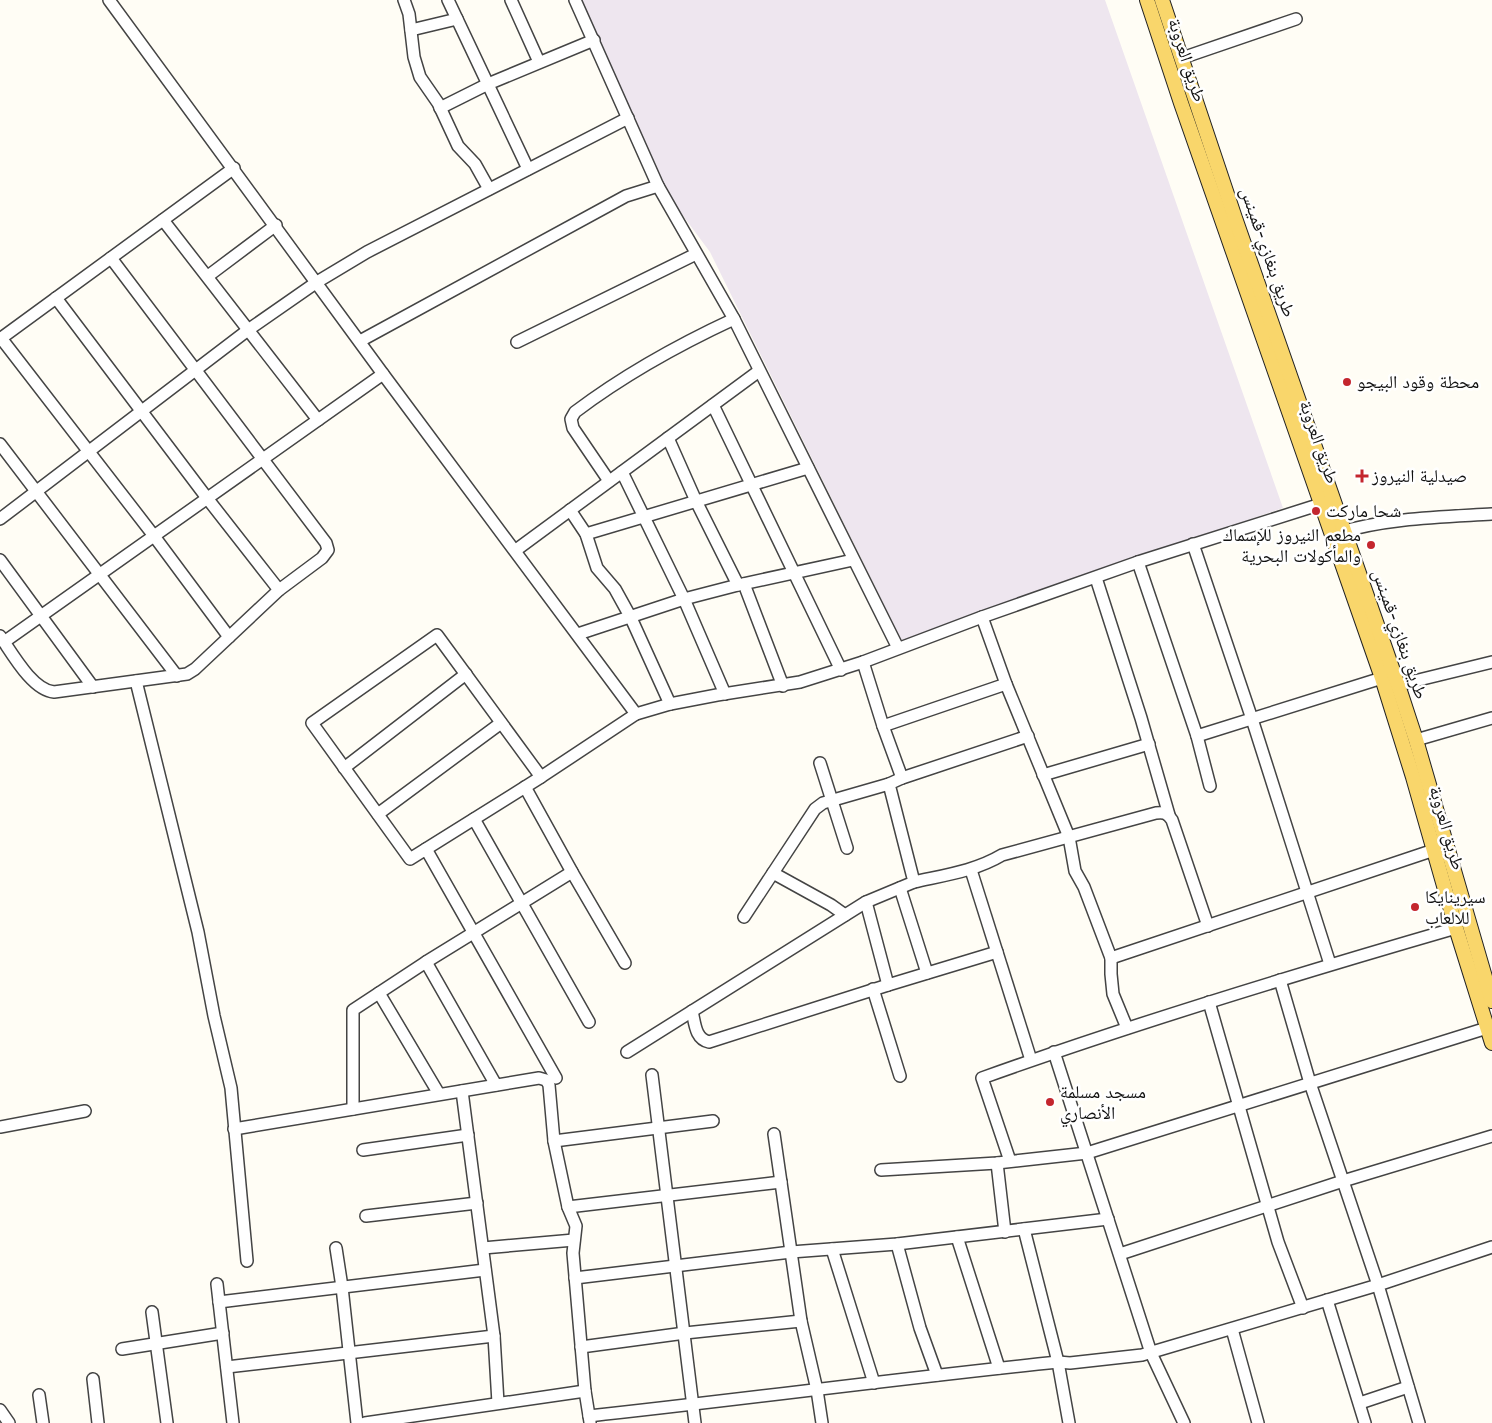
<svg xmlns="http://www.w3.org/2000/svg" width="1492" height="1423" font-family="'Libre Baskerville','Noto Naskh Arabic',serif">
  <rect width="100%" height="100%" fill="#fffdf5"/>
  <polygon fill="#eee6ef" points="581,0 1105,0 1283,508 902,641 710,252 672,201"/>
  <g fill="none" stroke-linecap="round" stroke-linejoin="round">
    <g stroke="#444" stroke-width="14">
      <g id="minor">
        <polyline points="109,0 383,374 636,714 670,704 717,695 800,682 863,662 982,617 1138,562 1321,504"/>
        <polyline points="404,0 409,14 414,57 420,77 438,103 458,146 475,164 489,189"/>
        <polyline points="448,0 528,169"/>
        <polyline points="511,0 539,62"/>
        <polyline points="575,0 658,186 734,319 898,648"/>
        <polyline points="411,30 457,19"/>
        <polyline points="1182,58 1296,19"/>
        <polyline points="440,108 488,84 594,40"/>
        <polyline points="163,220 318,420"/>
        <polyline points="208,276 276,225"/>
        <polyline points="56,298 207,498 279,590"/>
        <polyline points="1,338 154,536 229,637"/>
        <polyline points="0,339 234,168"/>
        <polyline points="360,341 626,196 658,186"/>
        <polyline points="517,342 696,254"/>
        <polyline points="713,405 841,670"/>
        <polyline points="668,438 696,501 738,585"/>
        <polyline points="0,444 177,676"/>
        <polyline points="622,472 684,599 725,694"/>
        <path d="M609 481 573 428 571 419 575 412C624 375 678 345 734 319"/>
        <polyline points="570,510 586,534 597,568 615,589 631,618 670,704"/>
        <polyline points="0,519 248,330 317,282 367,252 628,118"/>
        <path d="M1338 533C1385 518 1443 517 1492 514"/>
        <polyline points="586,534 808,468"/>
        <polyline points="1193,544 1252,719 1330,964"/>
        <polyline points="516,550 759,371"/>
        <polyline points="0,560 93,687"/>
        <polyline points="1138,562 1197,736 1382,678"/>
        <polyline points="1096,578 1141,718 1169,815"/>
        <polyline points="744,584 783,686"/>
        <polyline points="982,617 1006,684 1069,837 1075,871 1084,887 1111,958 1111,974 1113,994 1127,1028"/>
        <polyline points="578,634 684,599 738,585 853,560"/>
        <path d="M0 636C12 653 32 690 54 692L187 674 195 669 279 590 322 558 328 550 326 543 111 258"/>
        <polyline points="4,642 383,374"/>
        <polyline points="863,662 883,726 902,778"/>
        <polyline points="136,681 198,932 214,1016 231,1088 247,1261"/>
        <polyline points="1398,685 1492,662"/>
        <polyline points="883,726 1006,684"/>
        <polyline points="1197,736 1210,786"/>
        <polyline points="1416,740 1492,718"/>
        <polyline points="820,763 847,848"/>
        <polyline points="344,768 466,674"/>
        <polyline points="1043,775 1149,744"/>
        <polyline points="525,787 572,872 625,963"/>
        <polyline points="378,814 501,723"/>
        <polyline points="474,819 589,1022"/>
        <polyline points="426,849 541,777"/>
        <polyline points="971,870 1031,1060"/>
        <polyline points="773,873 831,905 845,915"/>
        <path d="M914 882C945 875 975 871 1002 855L1156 813C1164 812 1167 813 1172 820L1208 926"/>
        <polyline points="900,888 927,973"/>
        <polyline points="866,902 888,985 997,952"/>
        <polyline points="744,917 815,809 823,803 889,784"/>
        <polyline points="1111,958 1434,850"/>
        <polyline points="426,962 496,1085"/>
        <polyline points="873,989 900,1076"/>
        <polyline points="379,993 439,1094"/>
        <polyline points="1209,1002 1278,1242 1303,1308"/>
        <path d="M692 1011C695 1023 695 1039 709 1042L888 985"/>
        <polyline points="627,1052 866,902 914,882 889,784 902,778 1028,736"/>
        <polyline points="1054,1052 1151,1353 1184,1423"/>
        <polyline points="652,1075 695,1423"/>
        <polyline points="556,1078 426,849 410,859 312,723 437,635 541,777 636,714"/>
        <polyline points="462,1091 494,1336 498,1403"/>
        <polyline points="353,1109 353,1010 426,962 572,872"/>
        <polyline points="0,1127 85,1111"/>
        <polyline points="234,1129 539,1078 546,1080 549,1085 554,1141 568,1207 576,1226 573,1253 585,1391 590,1422"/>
        <polyline points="774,1134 801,1321 817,1390 822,1423"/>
        <polyline points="554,1141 713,1121"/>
        <polyline points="363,1150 468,1135"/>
        <path d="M1010 1161 982 1078C1138 1022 1297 974 1456 928"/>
        <polyline points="997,1163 1005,1232"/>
        <polyline points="881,1170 997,1163 1087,1153 1487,1028"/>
        <polyline points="568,1207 781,1182"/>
        <polyline points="366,1216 477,1203"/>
        <polyline points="1024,1229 1058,1362 1069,1423"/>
        <polyline points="957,1237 999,1368"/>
        <polyline points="897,1244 920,1328 937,1375"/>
        <polyline points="336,1248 342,1287 357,1423"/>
        <polyline points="483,1248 574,1240"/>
        <polyline points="832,1249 874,1383"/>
        <polyline points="1120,1254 1343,1181 1492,1136"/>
        <polyline points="575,1278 791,1252 897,1244 1108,1219"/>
        <polyline points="217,1284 233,1423"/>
        <polyline points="1327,1300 1365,1423"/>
        <polyline points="219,1302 485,1270"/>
        <polyline points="152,1312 167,1423"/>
        <polyline points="1232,1329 1258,1423"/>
        <polyline points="581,1347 685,1333 801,1321"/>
        <polyline points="122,1349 223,1333"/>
        <polyline points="227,1367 494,1336"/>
        <polyline points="93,1379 98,1423"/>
        <polyline points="39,1395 43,1423"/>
        <polyline points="1360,1403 1408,1387"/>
        <polyline points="0,1410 9,1423"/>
        <path d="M589 1416C746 1399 902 1378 1058 1362L1070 1363 1142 1355 1378 1285 1310 1083 1280 980"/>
        <polyline points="365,1423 585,1391"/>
        <polyline points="1419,1423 1378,1285 1492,1247"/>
      </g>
    </g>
    <g stroke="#222" stroke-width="16">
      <g id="major">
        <polyline points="1147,0 1181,103 1382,678 1413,777 1456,928 1492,1043"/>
        <polyline points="1162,0 1235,218 1398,685 1416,740 1492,1001"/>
      </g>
    </g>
    <use href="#minor" stroke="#fff" stroke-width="11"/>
    <use href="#major" stroke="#f9d66b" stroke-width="14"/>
  </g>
  <g fill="#c4262e" stroke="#fff" stroke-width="2">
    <circle cx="1347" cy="382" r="5"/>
    <path d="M1359.5 468.5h5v5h5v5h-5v5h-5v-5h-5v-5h5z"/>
    <circle cx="1316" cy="511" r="5"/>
    <circle cx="1371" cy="545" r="5"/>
    <circle cx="1415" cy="907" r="5"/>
    <circle cx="1050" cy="1102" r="5"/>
  </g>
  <g text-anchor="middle" stroke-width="5" stroke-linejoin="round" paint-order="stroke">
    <g font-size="18" fill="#111" stroke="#fff">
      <text transform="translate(1187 60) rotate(72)" y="6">طريق العروبة</text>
      <text transform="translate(1268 252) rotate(71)" y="6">طريق بنغازي-قمينس</text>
      <text transform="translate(1319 442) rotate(71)" y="6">طريق العروبة</text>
      <text transform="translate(1400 634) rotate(71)" y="6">طريق بنغازي-قمينس</text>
      <text transform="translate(1447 828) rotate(74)" y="6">طريق العروبة</text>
    </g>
    <g font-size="18" fill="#111" stroke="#fff" text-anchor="start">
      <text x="1357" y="388">محطة وقود البيجو</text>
      <text x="1372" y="482">صيدلية النيروز</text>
      <text x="1326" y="517">شحا ماركت</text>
      <text x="1361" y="541" text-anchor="end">مطعم النيروز للإسماك<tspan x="1361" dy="21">والمأكولات البحرية</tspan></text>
      <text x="1425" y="903">سيرينايكا<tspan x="1425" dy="21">للالعاب</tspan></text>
      <text x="1060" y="1098">مسجد مسلمة<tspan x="1060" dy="21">الأنصاري</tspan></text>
    </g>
  </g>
</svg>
